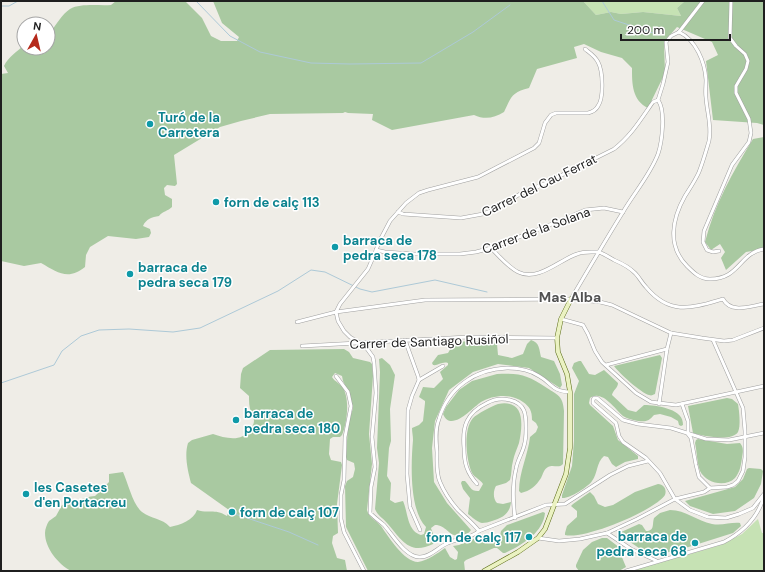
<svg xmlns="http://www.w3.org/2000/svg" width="765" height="572" font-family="'DM Sans',sans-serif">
  <rect width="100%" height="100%" fill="#efede7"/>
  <g fill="#c6e2b4">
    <polygon points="583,1 685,1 677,8 681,16 643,12 621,14 611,12 596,15"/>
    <polygon points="758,519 762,533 764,533 764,571 631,571 721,545 742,534"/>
  </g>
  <g fill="#a9c9a1">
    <path d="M116 1H185L202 18 211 36 221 41H237L239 37 222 23 213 1H583L596 15 611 12 621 14 643 12 681 16 677 8 685 1H764V125L757 123 713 120 706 61 718 55 712 42 677 27 664 42 665 73 648 108C632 100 632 84 632 68L622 58 601 52 584 44 574 47 577 58 537 69 529 88C512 92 511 97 504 112 494 118 485 120 474 115L392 130 372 120 373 114 348 113 345 112 343 113 270 114 241 121 220 127 174 155 177 184 175 186 167 185 164 188 165 195 172 199V207C168 211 163 211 159 216 152 217 146 219 143 226L150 229 151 233 149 237 136 239 108 236 90 247 86 255 85 267C68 281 57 272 41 263L24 266 1 261V74L8 73 4 66C8 57 17 52 24 45V48H48V33H50C56 25 62 14 70 9 81 3 99 6 111 5Z"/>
    <path d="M764 137V249L746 252 726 270 721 258 725 252 720 244 711 250 705 242C715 203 733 172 753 139Z"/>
    <path d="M531 340C540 343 539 349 541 357L554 361 560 374 562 385 560 388 529 368 498 364 473 372 449 390 435 421 432 448 434 482 447 503 471 530C469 533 467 534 463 535 448 539 448 525 435 525L431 528 435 540 433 544C409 556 401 539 387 523 383 518 377 515 375 509L379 463 377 448 380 372 379 359 382 358 390 365 395 375 390 409 391 441 389 448 387 476 391 483 390 500 395 503 403 501C408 512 407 531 421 535L424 534 426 527C409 510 411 463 413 440 413 436 412 432 412 428L419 425 423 421 425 403V401L419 397 423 387 434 388 443 379 440 372 448 365V363C442 361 438 366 433 365L432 363 438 355 448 353C450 350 451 347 453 345 460 339 485 341 494 343L497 344 498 355 512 358 523 354 527 344Z"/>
    <path d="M344 349 349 352 353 358 370 362 372 364 373 376 369 434 372 464 367 510C369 518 376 520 381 526 388 536 404 562 418 562 427 561 438 553 445 548L450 557 455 560 457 559 458 552 453 546 459 545 483 535H486L492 541 497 542 499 541 501 531 507 525 543 512 545 513C543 533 522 545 505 553H503L497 548H494L466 560 464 562 465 571H368L346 527 345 486 347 481 353 477 355 469 354 463 347 460 346 457 348 425 353 408 350 395 343 381 342 376 335 373 332 377C335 382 340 383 343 388 350 399 347 424 342 435L340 437H333L330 439 329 454 331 460 341 462 342 465 337 504 338 533 333 536 332 543 337 558 345 560 347 571H71C58 564 45 548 45 533 45 529 47 524 49 521L56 516 62 505C73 503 83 497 95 496L109 482V474L123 472C128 483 133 505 142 512 151 519 162 518 170 527 180 525 194 520 197 510 208 514 214 508 227 516L229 510 191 483C188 471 184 456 188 443L192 440 213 434C225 438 242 443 250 429 252 427 254 424 254 421 254 417 251 415 251 412 249 407 249 401 249 396L240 388 241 374 243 368 270 350Z"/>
    <path d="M660 355 662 358 655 394C652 395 652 396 649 395 641 393 619 373 614 366Z"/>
    <path d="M579 361H581L589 374 595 375 604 370 618 383C618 388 613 390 612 395L628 410 636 412 644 405H647C659 406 684 409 683 425L681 426 679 425 678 421 671 417 660 414 654 415C649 421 646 422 638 421 633 420 628 419 623 416 615 409 602 389 590 398L589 403 590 405 613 426 618 440 638 456V459L625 462 616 467 612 464 608 457 604 456C596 463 598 473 592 481 588 487 569 499 562 498V495L572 466 574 441V394L579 381 572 368 574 363Z"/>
    <path d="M497 374C521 373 527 375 547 388 558 395 563 396 564 411L563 464C558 469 554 464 548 467 544 469 543 474 541 478 536 486 530 491 521 493L519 491C519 472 528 455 530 437L536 432 538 427 536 423 532 420C532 411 530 407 523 402 511 393 493 395 481 402 472 408 451 433 443 414L446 407 459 390 472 381Z"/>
    <path d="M727 398 732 399 738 404C739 410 741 426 738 432 732 442 703 436 693 433L688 406Z"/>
    <path d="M498 404C525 399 523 424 519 443 517 449 514 455 513 461 511 467 512 474 510 480L506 483 496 486C493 491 493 499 497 503L503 504 511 502C510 514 502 518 492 521 489 522 485 523 482 523 477 522 472 517 468 514L470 498 463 489 461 483 462 481H465C470 486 471 492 479 491L483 484C480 479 475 478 472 473 466 460 463 429 473 418 477 414 492 406 498 404Z"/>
    <path d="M698 439 727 444 740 443C744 448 743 452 742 458 741 465 740 472 735 478 725 488 706 483 700 471 697 463 697 452 695 443L696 440Z"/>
    <polygon points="749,468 761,469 763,471 761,484 754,498 735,511 713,514 690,506 685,501 735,487 743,479 747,469"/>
    <path d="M658 484C664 484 667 490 665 495 654 511 584 540 565 535V533L567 526 577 517V511L571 506 573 504 590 492 594 496 598 504 605 507 613 505 635 492Z"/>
    <path d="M670 510C686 510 697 521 712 524 722 526 731 522 740 523L741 526 733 533 676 551 656 554 645 552 621 536 619 533 639 524 642 525 646 531C655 531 652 524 654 518L660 513Z"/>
    <polygon points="602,538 607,538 624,551 621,555 626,567 619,571 579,571 576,567 576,565 583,550 592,542"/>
  </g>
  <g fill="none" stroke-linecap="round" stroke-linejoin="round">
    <g stroke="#adc9d7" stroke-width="1">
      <polyline points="196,1 230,36 260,52 311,63 350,64 421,63 473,32 510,5"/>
      <polyline points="602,1 614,20 659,35"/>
      <polyline points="1,6 9,6 18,1"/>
      <polyline points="1,383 54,365 62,351 81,336 99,330 129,329 173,332 200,328 278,291 311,270 325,272 360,289 372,292 435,280 487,292"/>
      <polyline points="235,514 289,532 318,545"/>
    </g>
    <g stroke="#a0a0a0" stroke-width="4">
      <g id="street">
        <path d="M679 32C696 40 705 62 706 80 706 86 705 92 706 98 707 113 712 126 709 141 706 151 703 162 699 172 695 181 690 188 685 196 672 219 667 246 687 266 694 273 700 279 710 279 740 279 739 253 764 249"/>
        <polyline points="679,32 703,1"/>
        <path d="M398 212 403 214 461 218 483 214 499 207 520 194 544 184 614 149C631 136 641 119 653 102L658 100"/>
        <path d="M491 248C499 256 508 267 518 272 538 282 559 260 577 254 584 251 591 252 598 252 603 253 610 258 614 260 621 263 629 267 635 273 639 277 642 283 646 287 670 316 692 308 723 299 731 314 750 306 764 304"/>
        <polyline points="376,250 385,252 414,254 460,254 476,252 491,248 562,220 585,210 604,208 623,212"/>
        <polyline points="719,251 713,252 707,250 703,242 704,231 732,165 749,142 751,133 749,119 736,93 736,86 746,69 748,61 745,54 736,46 730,38 731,1"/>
        <path d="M571 299C588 270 605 241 623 212 634 193 650 175 658 154 662 142 666 111 658 100L663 84 668 62 666 42 671 36 679 32"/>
        <path d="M336 312 338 321 344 331 350 337 365 346 373 357 374 363 376 393 372 437 375 467 371 487 370 513C374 517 379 521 384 525 392 534 406 558 420 557 431 557 438 547 448 543 459 538 470 539 479 531L546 505 565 504 610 475 628 466 648 461"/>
        <path d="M336 312 340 304 368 269 375 253 379 242 390 221 406 203 419 193 428 190 478 177 534 148 539 143 545 123 551 115 556 113H588C592 112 596 110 598 106 604 98 603 71 598 62 595 56 590 53 585 49"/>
        <polyline points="561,319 583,325 588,334 595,351 602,362 636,393 651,402 676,405 764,386"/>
        <polyline points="297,322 336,312 425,300 571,299 600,302 612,305 671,333 702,338 724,341 733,340 764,328"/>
        <polyline points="405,340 418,376 419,380 412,396 408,410 407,474 410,507 420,530"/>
        <polyline points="302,346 468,337 557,338"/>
        <polyline points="606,365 667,349"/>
        <polyline points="336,376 348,392 351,406 345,437 344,480 341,495 341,519 344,532 364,571"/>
        <polyline points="419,380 443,366"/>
        <polyline points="659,404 667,349 671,333"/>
        <polyline points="682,404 688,421 688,434 691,438 696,465 699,477 710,488"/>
        <polyline points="764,433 729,440 706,439 671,428 638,424 623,420 597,398 594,398 593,400 593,403 616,423 619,436 623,442 646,458 660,473 675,499 690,510 708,517 726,518 739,514 753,508 764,494"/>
        <path d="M477 484C467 473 464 463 464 448 462 427 466 413 487 403 494 399 502 398 510 400 526 404 526 415 526 428 526 434 526 440 524 446 522 454 517 461 516 469 512 485 513 502 515 518"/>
        <path d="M479 531C473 523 465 517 458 510 451 502 444 492 440 482 436 473 437 462 437 452 436 441 435 429 439 419 448 388 475 369 507 368 517 368 530 370 539 376 553 384 551 391 570 392"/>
        <polyline points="607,533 631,549 657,561"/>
        <polyline points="538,538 559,541 580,539 607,533 637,519 675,499 704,492 710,488 727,487 733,485 738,481 743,471 745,457 745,431 743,408 713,340"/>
        <path d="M626 571 724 542C743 532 758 518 764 496"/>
      </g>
    </g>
    <g stroke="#586a13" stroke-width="5">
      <polyline id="secondary" points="484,571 518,552 538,538 545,529 566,474 570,448 570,392 567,374 558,352 557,338 561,319 571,299"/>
    </g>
    <use href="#street" stroke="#fff" stroke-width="3"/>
    <use href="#secondary" stroke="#ebf2c2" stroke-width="4"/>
  </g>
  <g fill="#0f9aa8" stroke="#fff" stroke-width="1.5">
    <circle cx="150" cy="124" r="4"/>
    <circle cx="216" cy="202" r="4"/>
    <circle cx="335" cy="247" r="4"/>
    <circle cx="130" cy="274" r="4"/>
    <circle cx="236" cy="420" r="4"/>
    <circle cx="26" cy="494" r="4"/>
    <circle cx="232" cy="512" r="4"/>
    <circle cx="529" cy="537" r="4"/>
    <circle cx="695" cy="543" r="4"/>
  </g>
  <g text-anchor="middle" stroke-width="3" stroke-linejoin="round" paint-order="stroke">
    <g font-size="13" font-weight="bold" fill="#0d838f" stroke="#fff" text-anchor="start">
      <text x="158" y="122">Turó de la<tspan x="158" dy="15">Carretera</tspan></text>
      <text x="224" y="207">forn de calç 113</text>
      <text x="343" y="245">barraca de<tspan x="343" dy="15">pedra seca 178</tspan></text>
      <text x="138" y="272">barraca de<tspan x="138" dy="15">pedra seca 179</tspan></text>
      <text x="244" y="418">barraca de<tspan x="244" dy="15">pedra seca 180</tspan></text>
      <text x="34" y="492">les Casetes<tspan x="34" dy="15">d'en Portacreu</tspan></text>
      <text x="240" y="517">forn de calç 107</text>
      <text x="687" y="541" text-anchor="end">barraca de<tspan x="687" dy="15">pedra seca 68</tspan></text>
      <text x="521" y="542" text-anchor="end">forn de calç 117</text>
    </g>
    <g font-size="13" fill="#1f1f1f" stroke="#fff">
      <text transform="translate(539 185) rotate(-26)" y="5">Carrer del Cau Ferrat</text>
      <text transform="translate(536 230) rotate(-20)" y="5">Carrer de la Solana</text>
      <text transform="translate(429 341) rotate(-2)" y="5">Carrer de Santiago Rusiñol</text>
    </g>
    <g font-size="14" font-weight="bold" fill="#525252" stroke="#fff">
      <text x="570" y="302">Mas Alba</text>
    </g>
  </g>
  <rect width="765" height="572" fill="none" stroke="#1f1f1f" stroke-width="4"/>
  <g transform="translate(36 36) rotate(8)"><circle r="19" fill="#ffffff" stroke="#a5a5a5"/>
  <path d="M0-3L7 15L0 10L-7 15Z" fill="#b5291a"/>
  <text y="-6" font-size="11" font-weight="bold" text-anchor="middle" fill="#1f1f1f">N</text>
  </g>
  <path d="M621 34v6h109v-6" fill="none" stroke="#1f1f1f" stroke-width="2"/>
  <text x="627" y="34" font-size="12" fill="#1f1f1f" stroke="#ffffff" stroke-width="3" paint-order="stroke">200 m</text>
</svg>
